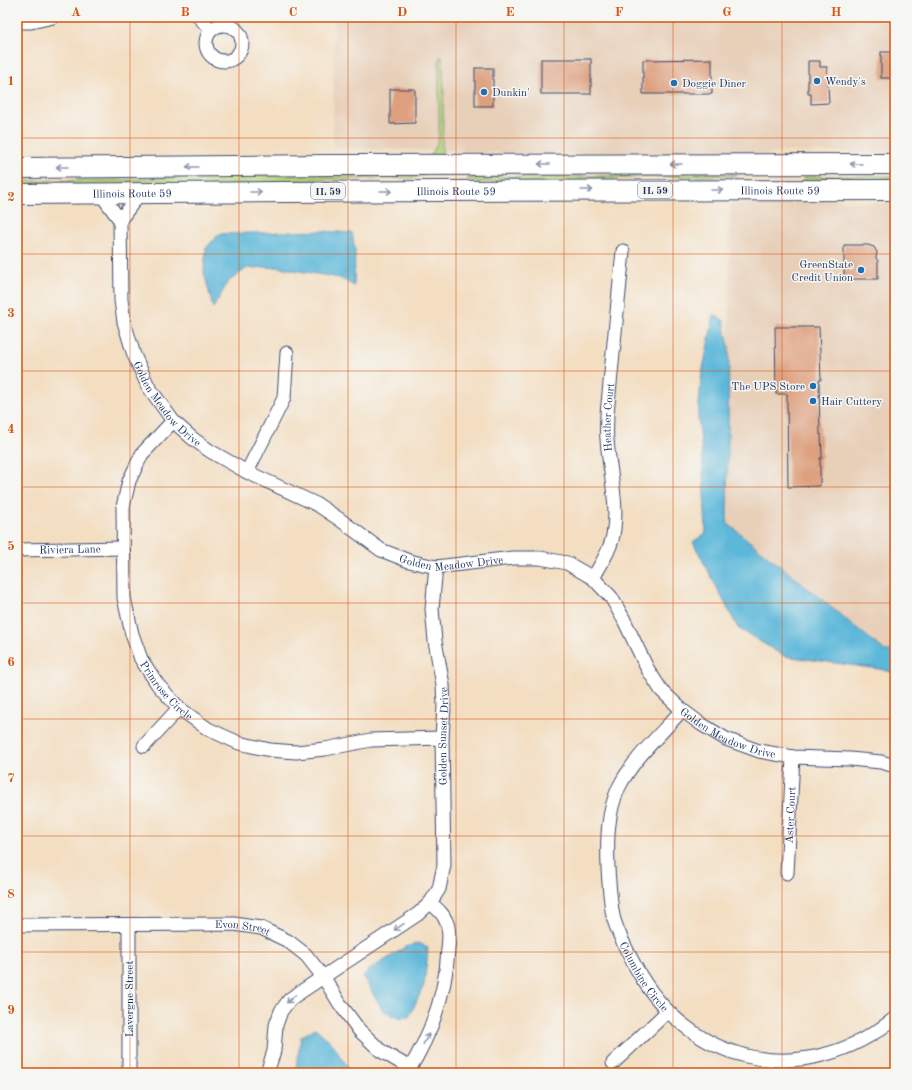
<svg xmlns="http://www.w3.org/2000/svg" width="912" height="1090" font-family="'Old Standard TT',serif">
  <rect width="100%" height="100%" fill="#f6f6f2"/>
  <filter id="ink" filterUnits="userSpaceOnUse"><feTurbulence type="fractalNoise" baseFrequency=".025" numOctaves="2"/><feDisplacementMap in="SourceGraphic" scale="8" xChannelSelector="R" yChannelSelector="G"/><feConvolveMatrix kernelMatrix="1 2 1 2 8 2 1 2 1" color-interpolation-filters="sRGB"/></filter>
  <filter id="wash" filterUnits="userSpaceOnUse"><feTurbulence type="fractalNoise" baseFrequency=".012" numOctaves="4" result="noise"/><feDisplacementMap in="SourceGraphic" scale="16" xChannelSelector="R" yChannelSelector="G"/><feGaussianBlur stdDeviation="0.9" result="paint"/><feColorMatrix in="noise" values="0 0 0 0 0 0 0 0 0 0 0 0 0 0 0 0 0 1.4 0 .05"/><feComposite in="paint" operator="in"/></filter>
  <g filter="url(#wash)">
    <rect width="100%" height="100%" fill="#f3dec2"/>
    <g fill="#e7cfb8">
      <polygon points="334,17 895,17 895,153 791,151 733,158 333,148"/>
      <polygon points="789,197 873,203 895,203 895,651 885,651 727,523 730,203 741,203"/>
    </g>
    <g fill="#b4cf74" stroke="#687f69">
      <path d="M442 57 444 86 442 152 441 156H430C435 149 438 143 439 134V61L440 57Z"/>
      <polygon points="698,171 737,174 737,176 645,177 546,183 475,182 468,180 468,177 599,176"/>
      <polygon points="427,174 413,178 335,179 217,186 17,187 17,181 120,180 205,175"/>
      <polygon points="876,176 895,176 895,181 804,182 804,177"/>
    </g>
    <g fill="#5bb7d9" stroke="#3b739c">
      <polygon points="323,231 352,233 355,250 354,286 340,278 277,267 247,268 228,282 213,308 204,272 206,248 219,234"/>
      <polygon points="714,314 724,321 729,347 727,523 885,651 895,651 895,673 879,669 784,656 738,628 693,542 706,533 702,452 698,416 701,379"/>
      <polygon points="418,943 428,947 427,960 424,985 409,1017 397,1018 382,1009 363,976 372,968 406,947"/>
      <polygon points="315,1028 331,1042 352,1073 295,1073 301,1037"/>
    </g>
    <g id="blocks">
      <g fill="#dd9f7d">
        <rect x="881" y="52" width="14" height="26"/>
        <rect x="541" y="59" width="50" height="35"/>
        <polygon points="712,59 712,94 643,94 643,60"/>
        <polygon points="808,61 820,61 820,67 827,67 829,103 811,104 811,94 808,94"/>
        <rect x="475" y="68" width="18" height="38"/>
        <polygon points="390,89 415,89 415,123 390,124"/>
        <polygon points="844,245 868,245 874,247 877,252 876,258 878,261 878,279 844,279"/>
        <polygon points="775,327 819,327 821,380 819,380 820,435 821,434 822,458 820,458 820,486 788,487 787,394 776,394"/>
      </g>
    </g>
  </g>
  <g filter="url(#ink)">
    <use href="#blocks" fill-opacity="0" stroke="#3b496d" stroke-width="1"/>
    <g fill="none" stroke-linecap="round" stroke-linejoin="round">
      <g stroke="#3b496d" stroke-width="15">
        <g id="minor">
          <polyline points="199,17 211,30"/>
          <polyline points="17,22 31,22 53,17"/>
          <circle cx="224" cy="43" r="18"/>
          <polyline points="100,193 120,220"/>
          <path id="s1" d="M140 193 120 220 121 300 124 322 134 355 148 386 173 421 192 438 210 451 247 472 318 505 339 519 381 550 409 561 436 567 513 558H540L567 563 593 578 611 597 623 618 647 668 661 690 682 710 701 724 726 739 759 751 793 757 850 759 881 762 895 766"/>
          <path id="s2" d="M173 421 142 454 129 481 123 507 124 598 132 634 141 659 158 685 179 708 208 729 239 743 270 750 296 752 325 749 371 740 442 738"/>
          <polyline points="247,472 284,398 287,353"/>
          <path id="s3" d="M17 550 123 548"/>
          <path id="s4" d="M593 578C600 566 608 554 612 540 620 506 609 472 607 439 606 431 607 422 607 414L623 251"/>
          <path id="s5" d="M682 710C661 734 633 759 619 787 607 812 607 841 608 868 609 884 610 900 613 916 617 933 627 950 635 966 690 1068 806 1090 895 1018"/>
          <polyline points="144,746 179,708"/>
          <path id="s6" d="M787 873 793 757"/>
          <path id="s7" d="M17 925 234 924 261 928 288 941 306 955 324 978 340 1004 359 1030 381 1051 410 1068"/>
          <polyline points="129,925 129,1073"/>
          <polyline points="613,1063 667,1012"/>
          <path id="s8" d="M267 1073 274 1051 276 1025 281 1011 290 999 418 914 430 903 439 889 444 865 442 738 444 706 443 685 435 641 432 609 436 567"/>
          <path d="M407 1073C431 1035 446 994 448 949 449 941 450 929 446 921 443 913 437 908 430 903"/>
        </g>
      </g>
      <g stroke="#3b496d" stroke-width="22">
        <g id="primary">
          <polyline points="17,168 331,165 895,164"/>
          <path id="s9" d="M17 194 438 191 895 190"/>
        </g>
      </g>
      <use href="#minor" stroke="#fff" stroke-width="13"/>
      <use href="#primary" stroke="#fff" stroke-width="20"/>
    </g>
    <defs><path id="oneway-shaft" d="M-6 0H5M1.5-3L5.5 0L1.5 3" fill="none" stroke-width="1.6" stroke-linecap="round" stroke-linejoin="round"/></defs>
    <g stroke="#8d97ae">
      <use href="#oneway-shaft" transform="translate(544 164) rotate(180)"/>
      <use href="#oneway-shaft" transform="translate(676 164) rotate(180)"/>
      <use href="#oneway-shaft" transform="translate(856 164) rotate(180)"/>
      <use href="#oneway-shaft" transform="translate(62 167) rotate(180)"/>
      <use href="#oneway-shaft" transform="translate(192 167) rotate(180)"/>
      <use href="#oneway-shaft" transform="translate(587 190)"/>
      <use href="#oneway-shaft" transform="translate(717 190)"/>
      <use href="#oneway-shaft" transform="translate(386 191)"/>
      <use href="#oneway-shaft" transform="translate(256 192)"/>
      <use href="#oneway-shaft" transform="translate(399 927) rotate(146)"/>
      <use href="#oneway-shaft" transform="translate(291 999) rotate(138)"/>
      <use href="#oneway-shaft" transform="translate(426 1039) rotate(-62)"/>
    </g>
  </g>
  <path fill="none" stroke="#d45514" stroke-width="1" stroke-opacity="0.55" d="M130 17V1073M239 17V1073M348 17V1073M456 17V1073M564 17V1073M673 17V1073M782 17V1073M17 138H895M17 254H895M17 371H895M17 487H895M17 603H895M17 719H895M17 836H895M17 952H895"/>
  <g fill="#1f6fb2" stroke="#f6f6f2" stroke-width="1.5">
    <circle cx="817" cy="81" r="4"/>
    <circle cx="674" cy="83" r="4"/>
    <circle cx="484" cy="92" r="4"/>
    <circle cx="861" cy="270" r="4"/>
    <circle cx="813" cy="386" r="4"/>
    <circle cx="813" cy="401" r="4"/>
  </g>
  <g text-anchor="middle" stroke-width="3" stroke-linejoin="round" paint-order="stroke">
    <g fill="#f6f6f2" stroke="#5d6b8a" stroke-width="1">
      <rect x="638" y="182" width="34" height="16" rx="3"/>
      <rect x="311" y="183" width="34" height="16" rx="3"/>
    </g>
    <g font-size="10" font-weight="bold" fill="#1b2f5e">
      <text x="655" y="194">IL 59</text>
      <text x="328" y="195">IL 59</text>
    </g>
    <g font-size="11" fill="#1b2f5e" stroke="#f6f6f2" text-anchor="start">
      <text x="825" y="85">Wendy's</text>
      <text x="682" y="87">Doggie Diner</text>
      <text x="492" y="96">Dunkin'</text>
      <text x="853" y="268" text-anchor="end">GreenState<tspan x="853" dy="13">Credit Union</tspan></text>
      <text x="805" y="390" text-anchor="end">The UPS Store</text>
      <text x="821" y="405">Hair Cuttery</text>
    </g>
    <g font-size="11" fill="#1b2f5e" stroke="#f6f6f2">
      <text dy="4" stroke="none"><textPath href="#s9" startOffset="763">Illinois Route 59</textPath></text>
      <text dy="4" stroke="none"><textPath href="#s9" startOffset="439">Illinois Route 59</textPath></text>
      <text dy="4" stroke="none"><textPath href="#s9" startOffset="115">Illinois Route 59</textPath></text>
      <text dy="4" stroke="none"><textPath href="#s1" startOffset="230">Golden Meadow Drive</textPath></text>
      <text dy="4" stroke="none"><textPath href="#s4" startOffset="166">Heather Court</textPath></text>
      <text dy="4" stroke="none"><textPath href="#s3" startOffset="53">Riviera Lane</textPath></text>
      <text dy="4" stroke="none"><textPath href="#s1" startOffset="566">Golden Meadow Drive</textPath></text>
      <text dy="4" stroke="none"><textPath href="#s2" startOffset="297">Primrose Circle</textPath></text>
      <text dy="4" stroke="none"><textPath href="#s1" startOffset="926">Golden Meadow Drive</textPath></text>
      <text dy="4" stroke="none"><textPath href="#s8" startOffset="419">Golden Sunset Drive</textPath></text>
      <text dy="4" stroke="none"><textPath href="#s6" startOffset="58">Aster Court</textPath></text>
      <text dy="4" stroke="none"><textPath href="#s7" startOffset="226">Evon Street</textPath></text>
      <text dy="4" stroke="none"><textPath href="#s5" startOffset="299">Columbine Circle</textPath></text>
      <text transform="translate(129 999) rotate(-90)" y="4">Lavergne Street</text>
    </g>
  </g>
  <rect width="912" height="1090" fill="none" stroke="#f6f6f2" stroke-width="44"/>
  <rect x="22" y="22" width="868" height="1046" fill="none" stroke="#d45514" stroke-width="1.5"/>
  <g font-size="13" text-anchor="middle" font-weight="bold" fill="#d45514">
    <text x="76" y="16">A</text>
    <text x="185" y="16">B</text>
    <text x="293" y="16">C</text>
    <text x="402" y="16">D</text>
    <text x="510" y="16">E</text>
    <text x="619" y="16">F</text>
    <text x="727" y="16">G</text>
    <text x="836" y="16">H</text>
    <text x="11" y="85">1</text>
    <text x="11" y="201">2</text>
    <text x="11" y="317">3</text>
    <text x="11" y="433">4</text>
    <text x="11" y="550">5</text>
    <text x="11" y="666">6</text>
    <text x="11" y="782">7</text>
    <text x="11" y="898">8</text>
    <text x="11" y="1014">9</text>
  </g>
</svg>
